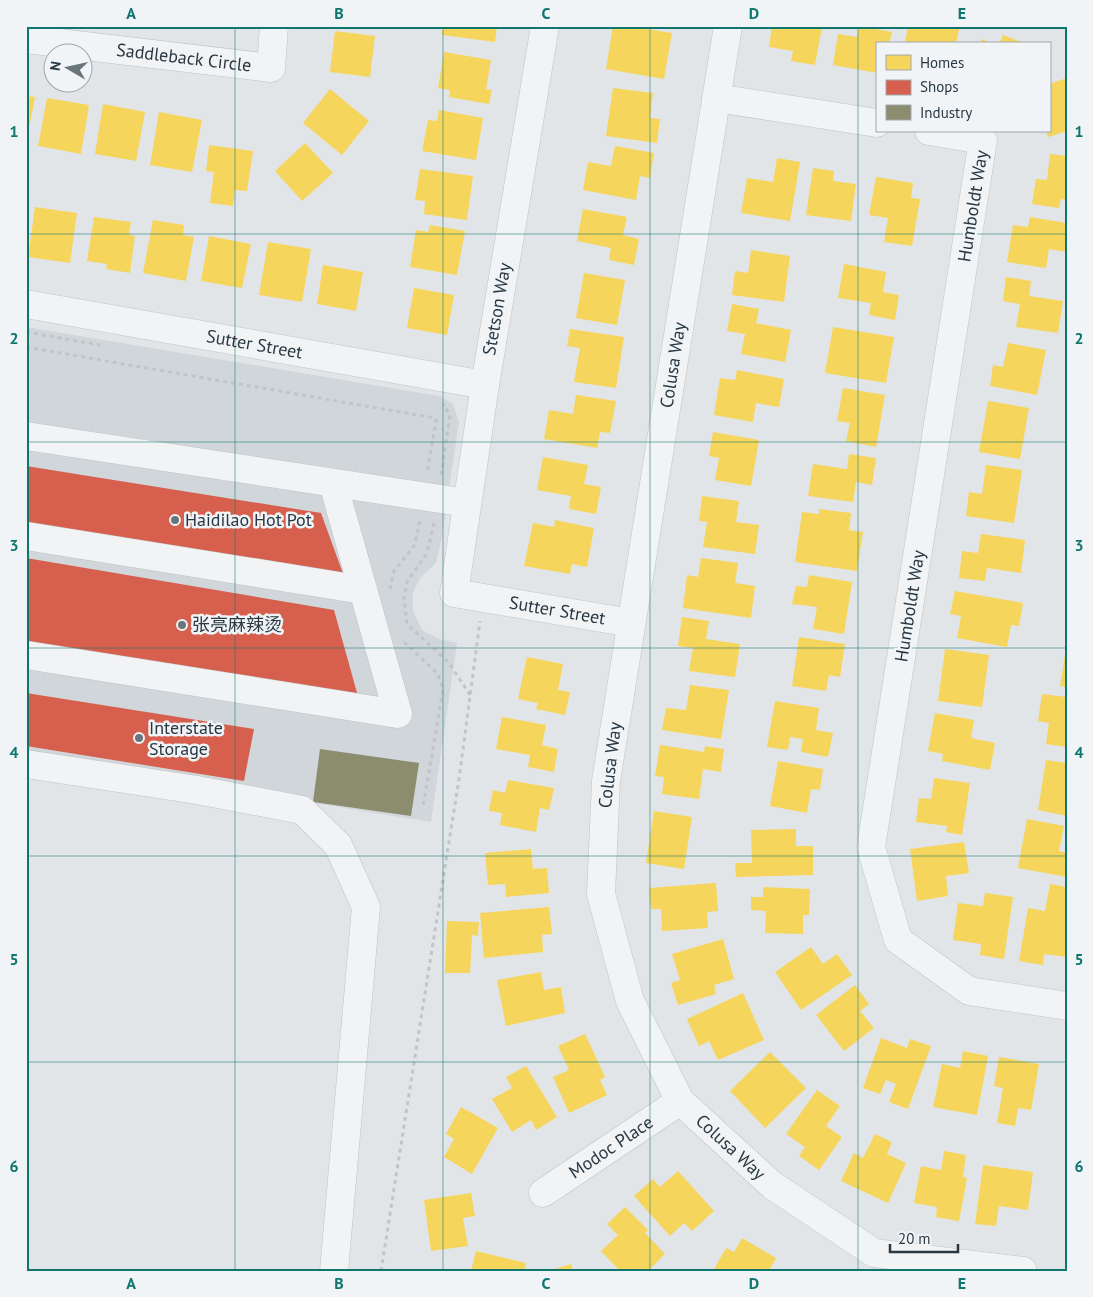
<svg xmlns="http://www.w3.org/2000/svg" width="1093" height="1297" font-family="'PT Sans','Noto Sans SC',sans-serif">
  <rect width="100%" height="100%" fill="#e2e5e7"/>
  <polygon fill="#d0d6da" points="26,327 439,396 453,404 459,422 442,537 436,563 421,577 413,592 413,611 422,630 439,639 457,643 431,822 26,756"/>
  <g fill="#f6d55c">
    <polygon points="443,26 497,26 495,42 442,35"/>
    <polygon points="613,26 629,26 672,33 664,79 606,69"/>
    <polygon points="772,26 822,27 815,65 791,61 793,51 769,47"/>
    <polygon points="859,26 892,32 889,44 877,44 877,73 833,65 838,34 857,37"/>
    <polygon points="908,26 944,26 959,29 956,44 905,44"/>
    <polygon points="335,31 375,36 370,77 330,72"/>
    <polygon points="1003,35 1027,44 999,44"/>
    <polygon points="982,39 993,44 980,44"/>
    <polygon points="444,52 491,60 486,89 492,90 489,104 449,97 450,90 438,88"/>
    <polygon points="1067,78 1067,131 1048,137 1046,131 1049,131 1049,84"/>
    <polygon points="613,88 653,93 650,118 660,119 657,143 606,136"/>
    <polygon points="330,89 369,121 342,155 303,123"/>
    <polygon points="26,96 35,97 27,139 26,139"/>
    <polygon points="47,98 89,105 81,154 38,146"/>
    <polygon points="103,104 145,112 136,161 95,154"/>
    <polygon points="439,110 483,118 476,160 422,151 428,120 437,121"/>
    <polygon points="159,112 202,120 192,172 150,165"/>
    <polygon points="305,143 333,173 302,201 275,171"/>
    <polygon points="209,145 253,151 247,191 235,190 233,206 210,203 214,172 206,171"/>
    <polygon points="615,146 654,153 650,178 640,176 636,200 583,190 588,162 611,166"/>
    <polygon points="1050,154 1067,156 1067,200 1061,199 1059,208 1032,204 1036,179 1047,180"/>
    <polygon points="777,158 800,162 790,221 741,213 747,178 773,182"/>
    <polygon points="813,168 834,171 833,181 856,184 851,221 806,215"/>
    <polygon points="420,169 473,176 467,220 424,214 425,201 415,200"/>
    <polygon points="876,177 913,183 911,198 920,199 912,246 884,242 888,218 869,215"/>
    <polygon points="35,207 77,213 70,263 28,257"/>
    <polygon points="583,209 627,217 623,235 639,239 634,265 609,260 611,248 577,241"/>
    <polygon points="94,217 131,222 129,235 135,236 130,273 106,269 107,264 87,261"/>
    <polygon points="1030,217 1067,223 1067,252 1049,249 1046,268 1007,262 1013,225 1028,227"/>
    <polygon points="153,220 184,225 183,235 194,237 186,281 143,273"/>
    <polygon points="430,225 465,231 457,275 410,267 416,230 428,232"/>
    <polygon points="209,236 251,244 242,288 201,281"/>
    <polygon points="268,242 311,249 302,302 259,295"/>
    <polygon points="751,250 790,256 784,302 732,295 735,271 748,273"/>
    <polygon points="844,264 886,272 883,292 899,295 895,320 869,315 871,303 838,298"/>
    <polygon points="323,265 363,272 356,311 317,304"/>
    <polygon points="584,273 625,280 617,325 576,318"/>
    <polygon points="1006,277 1031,281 1029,296 1063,301 1058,333 1016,327 1020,304 1003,301"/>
    <polygon points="414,288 454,295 447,335 407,328"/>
    <polygon points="732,304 759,309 756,323 791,330 785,362 741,354 745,334 727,331"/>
    <polygon points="833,327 894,337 886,383 825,373"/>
    <polygon points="570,329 624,337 616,388 574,382 580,348 567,346"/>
    <polygon points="1008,343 1046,350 1037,395 990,386 993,365 1003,367"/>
    <polygon points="737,370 784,379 779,407 756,403 753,422 714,415 720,378 735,380"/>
    <polygon points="843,388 885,395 876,447 846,441 850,423 837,421"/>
    <polygon points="576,395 616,401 610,433 600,432 597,448 544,439 549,410 573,414"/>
    <polygon points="988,401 1029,408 1020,459 979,452"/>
    <polygon points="713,432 759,440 751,486 715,480 719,458 709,456"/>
    <polygon points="849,454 876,458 872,485 856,482 853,502 808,496 813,464 847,469"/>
    <polygon points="543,457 588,465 584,484 601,487 596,514 569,509 571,496 537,490"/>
    <polygon points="986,465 1022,470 1014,523 966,516 969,492 982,494"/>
    <polygon points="702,496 739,501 736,522 759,525 755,554 703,547 707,522 699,521"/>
    <polygon points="819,509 851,513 849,530 863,532 857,571 795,562 802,512 819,514"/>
    <polygon points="555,520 594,528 587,567 572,564 570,574 524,566 533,523 554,527"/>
    <polygon points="981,534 1025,540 1021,573 987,568 985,581 959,578 962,551 978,553"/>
    <polygon points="701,558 738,563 735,583 755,586 751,618 683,608 687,575 698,577"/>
    <polygon points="809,575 852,582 844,634 813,629 817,607 792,604 796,586 807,587"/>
    <polygon points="955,591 1023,603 1019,626 1011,625 1007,647 957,638 961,616 950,614"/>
    <polygon points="682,617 709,621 706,639 740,644 735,677 689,671 693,648 678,646"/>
    <polygon points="799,637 845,644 840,677 829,675 826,691 792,686"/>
    <polygon points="945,649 989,655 982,707 938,701"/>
    <polygon points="1066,649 1067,650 1067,687 1060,686"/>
    <polygon points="527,657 563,664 558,690 570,692 565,715 536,709 538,703 518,699"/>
    <polygon points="690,685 729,690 721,739 662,730 666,708 686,710"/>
    <polygon points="1042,694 1067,697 1067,747 1046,744 1049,723 1038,721"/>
    <polygon points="775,701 819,708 816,730 833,733 828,757 801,752 803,739 790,737 788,750 767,747"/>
    <polygon points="935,713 974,720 971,738 995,743 990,770 942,761 943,754 928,751"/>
    <polygon points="502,717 546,725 542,745 558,749 554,772 528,767 530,755 496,749"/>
    <polygon points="660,745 704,752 705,746 724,749 721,772 703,769 699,799 662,794 664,777 655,776"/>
    <polygon points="1046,760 1067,763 1067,816 1038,810"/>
    <polygon points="778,761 823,769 820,790 811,789 807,813 770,806"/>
    <polygon points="934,778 970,783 962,835 946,832 947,826 916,822 919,798 931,799"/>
    <polygon points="508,780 554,788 549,810 540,808 536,832 500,825 502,813 489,811 493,790 505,793"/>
    <polygon points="654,811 692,817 684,869 646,863"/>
    <polygon points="1027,819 1064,826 1059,851 1067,853 1067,877 1018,868"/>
    <polygon points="796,829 796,846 813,846 813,875 736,877 735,863 752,863 751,830"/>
    <polygon points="964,842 969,873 946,876 948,896 917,901 910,849"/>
    <polygon points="531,849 533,869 547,868 549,893 506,897 505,884 488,885 485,853"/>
    <polygon points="716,883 718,911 707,912 708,928 662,931 661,909 651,909 649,888"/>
    <polygon points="1050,884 1067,887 1067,957 1044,954 1043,965 1019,961 1028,908 1045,911"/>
    <polygon points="763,887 810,889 809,915 803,915 803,934 765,933 766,911 751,910 751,897 763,897"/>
    <polygon points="985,893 1013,897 1004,959 980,955 981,944 953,940 958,903 983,906"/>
    <polygon points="549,907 552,934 542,935 543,952 484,958 480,913"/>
    <polygon points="447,921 479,922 478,936 472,935 470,973 445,973"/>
    <polygon points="723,939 734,979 714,985 716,994 678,1005 671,983 680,980 672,954"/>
    <polygon points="811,947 823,964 837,954 852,975 801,1010 775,972"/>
    <polygon points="541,972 544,990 561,987 565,1013 506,1026 497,980"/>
    <polygon points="855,985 869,1004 860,1011 874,1028 844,1051 816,1015"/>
    <polygon points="743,993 764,1040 718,1060 709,1041 699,1046 687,1019"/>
    <polygon points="585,1034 605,1077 600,1080 607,1095 569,1113 553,1077 569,1070 558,1046"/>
    <polygon points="881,1038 907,1048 910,1039 931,1046 908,1109 889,1102 896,1084 886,1080 880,1094 863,1088"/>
    <polygon points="963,1051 988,1056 977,1115 933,1107 942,1064 960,1068"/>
    <polygon points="770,1052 806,1088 765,1128 730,1091"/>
    <polygon points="999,1057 1039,1064 1031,1110 1018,1108 1015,1126 997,1123 1003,1088 994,1086"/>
    <polygon points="526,1066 557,1117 536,1130 531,1120 512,1132 492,1099 512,1088 506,1077"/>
    <polygon points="817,1090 840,1106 826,1126 842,1137 819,1170 799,1156 805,1147 786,1134"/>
    <polygon points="461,1107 498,1128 472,1174 444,1157 454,1139 446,1134"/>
    <polygon points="875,1134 892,1142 887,1154 906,1163 888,1203 841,1181 854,1153 863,1158"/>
    <polygon points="944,1151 966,1155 963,1177 967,1178 959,1221 936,1217 937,1207 914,1203 921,1166 941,1170"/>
    <polygon points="983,1165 1033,1172 1028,1210 999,1206 996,1226 975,1224"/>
    <polygon points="678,1171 714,1211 692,1231 684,1223 670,1236 634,1196 653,1179 660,1187"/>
    <polygon points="471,1193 475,1216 463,1218 468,1246 431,1251 424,1200"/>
    <polygon points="625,1207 648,1230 645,1233 665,1254 648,1271 620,1271 601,1251 618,1235 607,1224"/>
    <polygon points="742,1238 776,1258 769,1271 713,1271 726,1248 734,1252"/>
    <polygon points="476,1251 526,1263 524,1271 471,1271"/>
    <polygon points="571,1264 573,1271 551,1271 551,1270"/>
  </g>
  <g fill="#d6604d">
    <polygon points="26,466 321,513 345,579 26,527"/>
    <polygon points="26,558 334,610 359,700 26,641"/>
    <polygon points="26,693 254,729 244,781 26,746"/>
  </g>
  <polygon fill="#8c8c6e" points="320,749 419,763 411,816 313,802"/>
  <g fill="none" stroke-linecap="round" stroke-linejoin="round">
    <g stroke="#c0c3c5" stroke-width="29">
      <g id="minor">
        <path id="s1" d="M545 26 485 385 454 593 631 623"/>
        <path id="s2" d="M728 26 606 781 601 894 630 1001 680 1101 772 1185 874 1253 1023 1271"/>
        <path id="s3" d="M26 39 271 68 274 26"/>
        <polyline points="716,98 877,123"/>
        <polyline points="929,131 983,140 871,847 898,940 969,991 1067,1006"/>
        <path id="s4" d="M26 304 485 385"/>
        <polyline points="26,436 467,503"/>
        <polyline points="26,536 363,590"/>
        <polyline points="26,655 398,714 333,483"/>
        <polyline points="26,764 197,790 302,810 338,845 366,907 334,1271"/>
        <path id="s5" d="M543 1193 680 1101"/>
      </g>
    </g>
    <g stroke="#c1c5c7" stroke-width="3" stroke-dasharray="4 4" stroke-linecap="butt">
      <polyline points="26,332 100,345"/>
      <polyline points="26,347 435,418 436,421 427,473"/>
      <polyline points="441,475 450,415 443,404"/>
      <polyline points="434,523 427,553 407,582 404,598 407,624 449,663 470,695"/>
      <polyline points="390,589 394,571 414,546 420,521"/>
      <polyline points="404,642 438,674 443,689 423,807"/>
      <polyline points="381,1271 459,779 480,621"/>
    </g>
    <use href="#minor" stroke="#f1f3f4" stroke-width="28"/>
  </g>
  <path fill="none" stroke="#0f766e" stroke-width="1" stroke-opacity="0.55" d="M235 26V1271M443 26V1271M650 26V1271M858 26V1271M26 234H1067M26 442H1067M26 648H1067M26 856H1067M26 1062H1067"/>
  <g fill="#69747b" stroke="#f0f4f7" stroke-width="2">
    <circle cx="175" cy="520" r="5"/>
    <circle cx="182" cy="625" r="5"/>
    <circle cx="139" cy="738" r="5"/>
  </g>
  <g text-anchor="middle" stroke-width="5" stroke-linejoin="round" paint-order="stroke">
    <g font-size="18" fill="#283741" stroke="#f0f4f7">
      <text dy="6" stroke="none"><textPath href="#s3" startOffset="159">Saddleback Circle</textPath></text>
      <text transform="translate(973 206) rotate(-81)" y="6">Humboldt Way</text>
      <text transform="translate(497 309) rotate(-80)" y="6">Stetson Way</text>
      <text dy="6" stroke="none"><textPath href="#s4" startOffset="232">Sutter Street</textPath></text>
      <text transform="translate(673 365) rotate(-81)" y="6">Colusa Way</text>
      <text transform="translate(910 606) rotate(-81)" y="6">Humboldt Way</text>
      <text dy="6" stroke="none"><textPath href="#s1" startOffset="679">Sutter Street</textPath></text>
      <text transform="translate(610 765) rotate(-83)" y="6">Colusa Way</text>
      <text dy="6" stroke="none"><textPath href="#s5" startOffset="82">Modoc Place</textPath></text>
      <text dy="6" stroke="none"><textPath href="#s2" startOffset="1169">Colusa Way</textPath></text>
    </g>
    <g font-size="18" fill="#283741" stroke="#f0f4f7" text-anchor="start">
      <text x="185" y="526">Haidilao Hot Pot</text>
      <text x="192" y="631">张亮麻辣烫</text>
      <text x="149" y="734">Interstate<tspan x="149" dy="21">Storage</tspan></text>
    </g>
  </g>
  <rect width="1093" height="1297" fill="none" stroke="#f0f4f7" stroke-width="55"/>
  <rect x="876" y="42" width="175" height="90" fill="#f0f4f7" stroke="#a0a8ae"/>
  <rect x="886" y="55" width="25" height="15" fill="#f6d55c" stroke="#a0a8ae"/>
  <text x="920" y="68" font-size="15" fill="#283741">Homes</text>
  <rect x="886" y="80" width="25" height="15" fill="#d6604d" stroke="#a0a8ae"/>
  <text x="920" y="92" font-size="15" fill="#283741">Shops</text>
  <rect x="886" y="105" width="25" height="15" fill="#8c8c6e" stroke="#a0a8ae"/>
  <text x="920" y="118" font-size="15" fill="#283741">Industry</text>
  <g transform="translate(68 68) rotate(279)"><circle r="24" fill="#f0f4f7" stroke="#a0a8ae"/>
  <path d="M0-4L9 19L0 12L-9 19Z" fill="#69747b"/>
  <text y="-8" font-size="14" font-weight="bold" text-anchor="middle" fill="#283741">N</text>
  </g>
  <path d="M890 1244v8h68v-8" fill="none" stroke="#283741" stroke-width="2.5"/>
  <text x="898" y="1244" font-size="15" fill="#283741" stroke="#f0f4f7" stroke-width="4" paint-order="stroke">20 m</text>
  <rect x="28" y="28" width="1038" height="1242" fill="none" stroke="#0f766e" stroke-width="2"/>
  <g font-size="16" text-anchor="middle" font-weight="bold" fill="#0f766e">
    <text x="131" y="19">A</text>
    <text x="339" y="19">B</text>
    <text x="546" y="19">C</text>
    <text x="754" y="19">D</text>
    <text x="962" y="19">E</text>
    <text x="14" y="137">1</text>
    <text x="1079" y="137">1</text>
    <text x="14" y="344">2</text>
    <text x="1079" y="344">2</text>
    <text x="14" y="551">3</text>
    <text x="1079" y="551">3</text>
    <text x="14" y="758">4</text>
    <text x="1079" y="758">4</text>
    <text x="14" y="965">5</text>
    <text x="1079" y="965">5</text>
    <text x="14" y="1172">6</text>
    <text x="1079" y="1172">6</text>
    <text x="131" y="1289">A</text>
    <text x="339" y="1289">B</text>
    <text x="546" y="1289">C</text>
    <text x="754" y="1289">D</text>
    <text x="962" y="1289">E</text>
  </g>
</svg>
